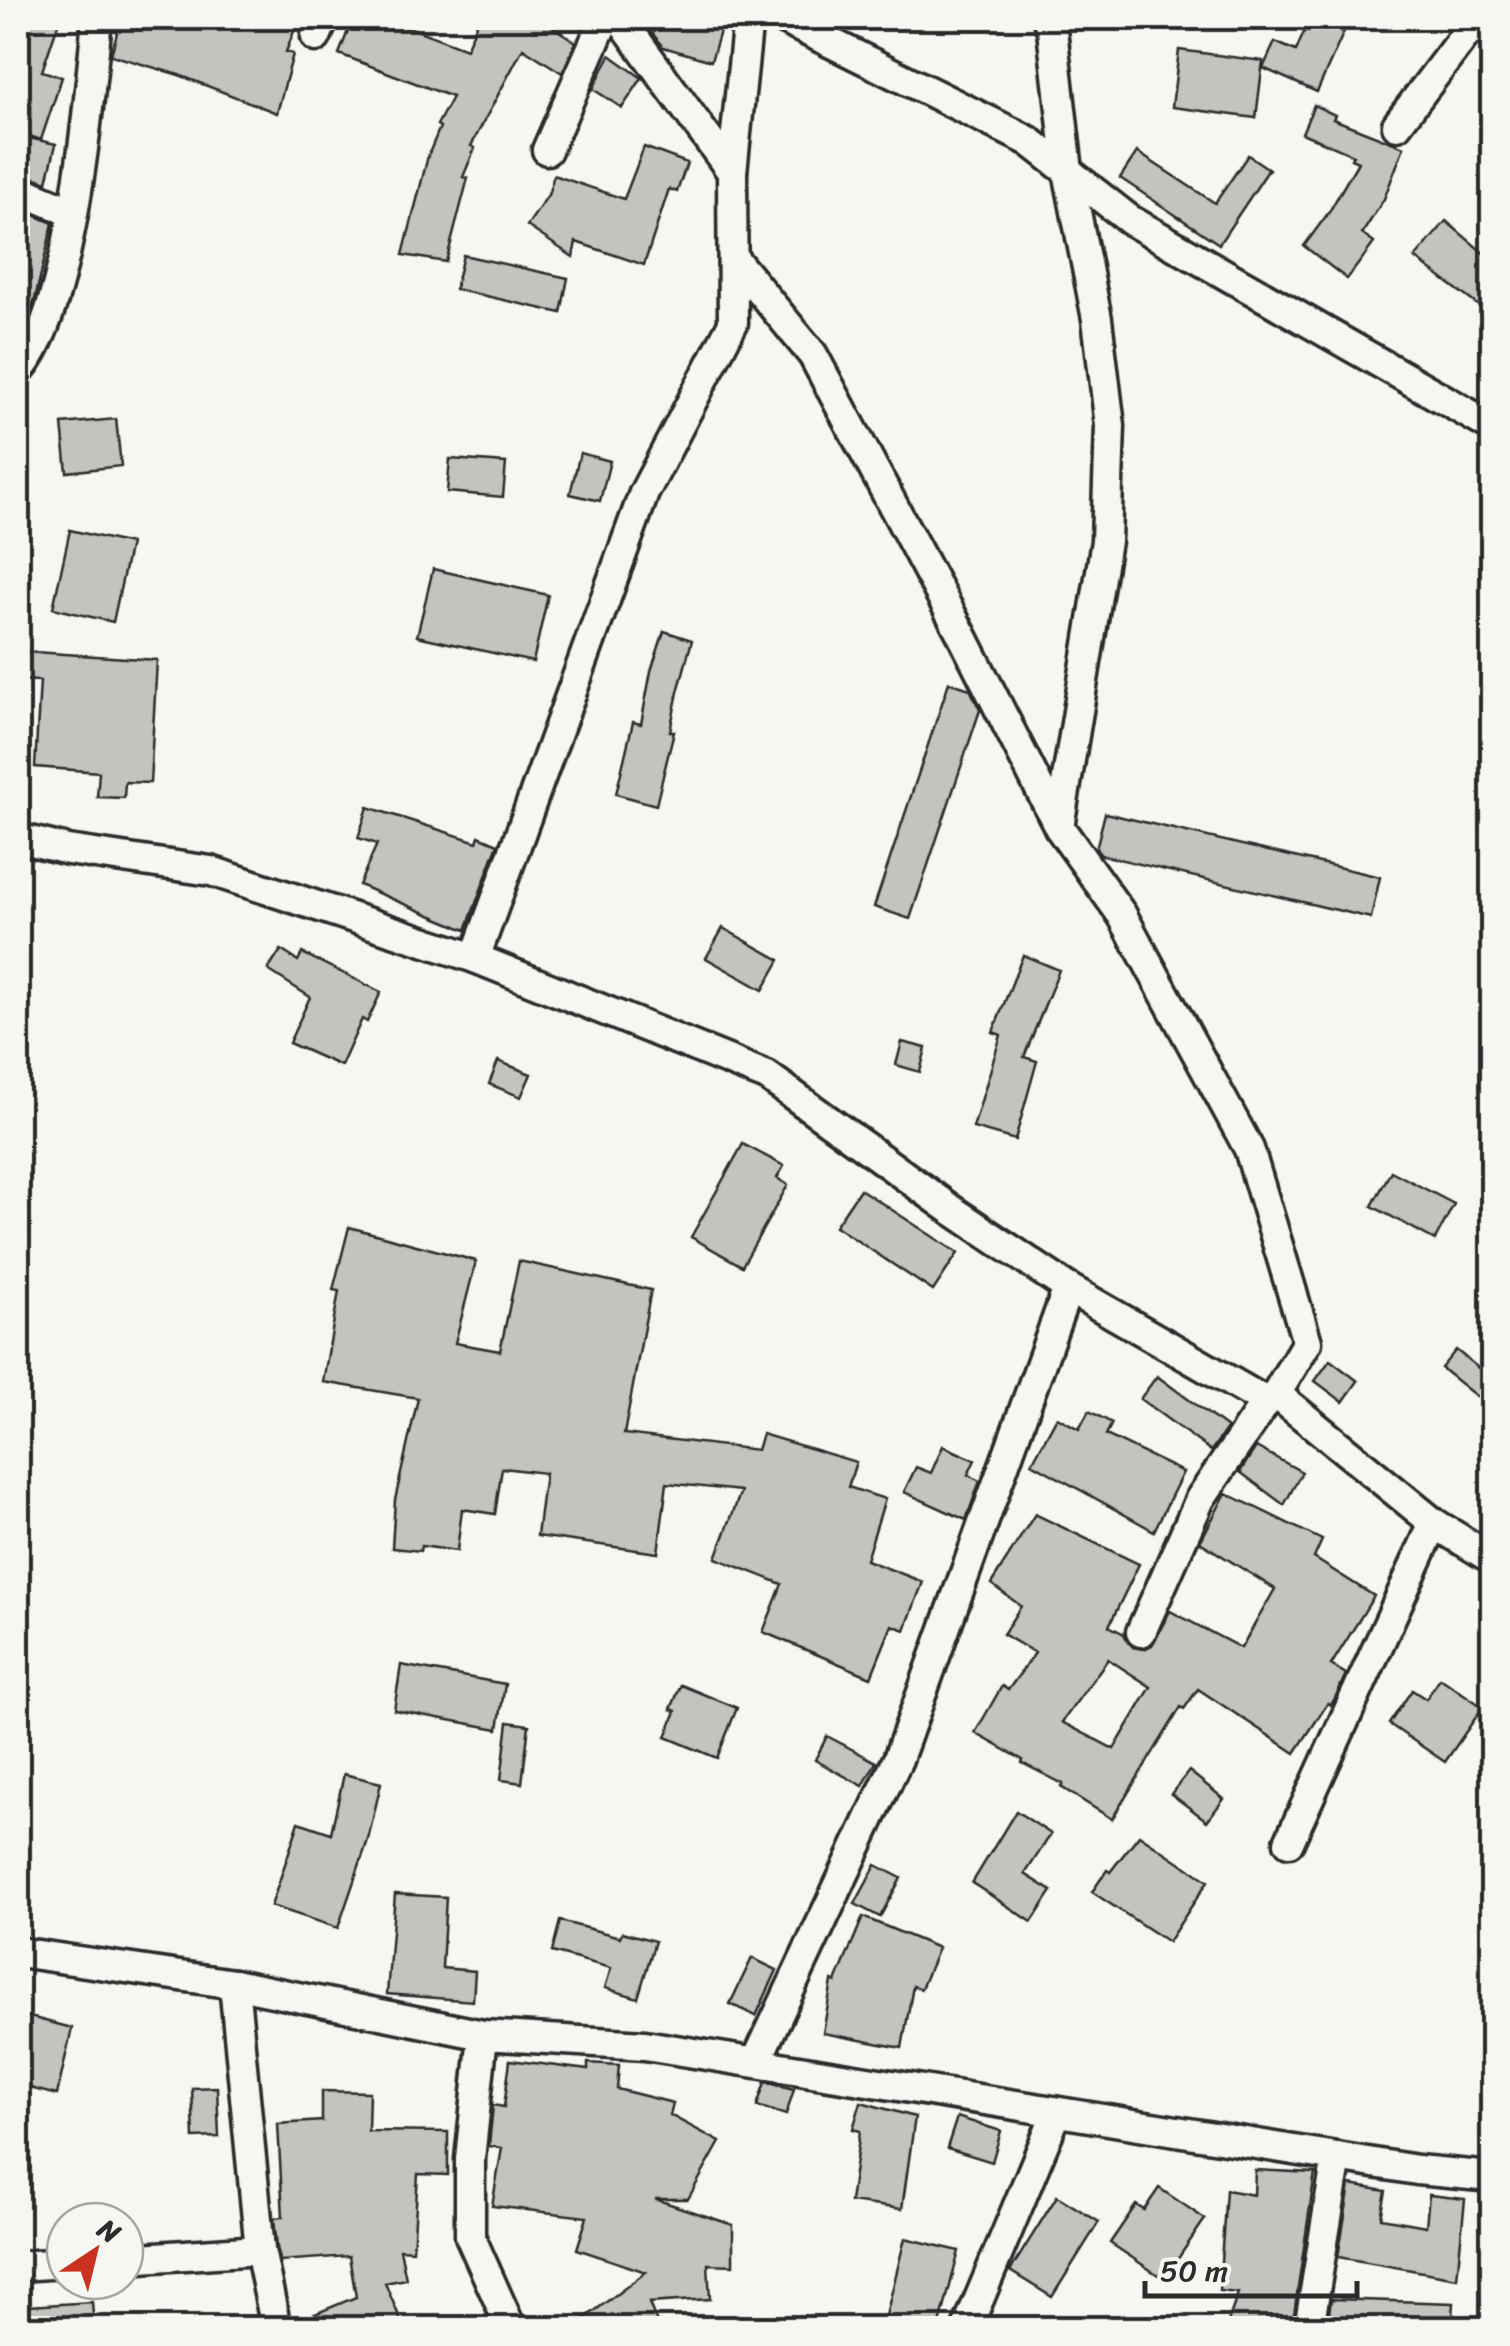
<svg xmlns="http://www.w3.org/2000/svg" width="1510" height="2346" font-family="Sriracha,sans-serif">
  <rect width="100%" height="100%" fill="#f6f6f2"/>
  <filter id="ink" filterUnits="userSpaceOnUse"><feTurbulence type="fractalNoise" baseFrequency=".01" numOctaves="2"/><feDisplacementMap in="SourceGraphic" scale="20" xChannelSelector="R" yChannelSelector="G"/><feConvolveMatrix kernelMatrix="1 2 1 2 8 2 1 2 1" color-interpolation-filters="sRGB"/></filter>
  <g filter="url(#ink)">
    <g fill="#c3c3c0" stroke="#2b2b2b" stroke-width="2.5" fill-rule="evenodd">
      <polygon points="21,18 60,18 42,71 62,77 41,140 18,132 18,27"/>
      <polygon points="121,18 299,18 286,52 293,54 277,113 179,75 111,55"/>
      <polygon points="353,18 385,18 466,49 479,18 539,18 576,42 562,73 523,48 471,146 475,148 463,177 468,178 446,262 403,255 428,156 440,127 437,125 452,97 339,54"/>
      <polygon points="658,18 724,18 711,61 663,47 653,34"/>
      <polygon points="1310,18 1350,18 1317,92 1263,68 1275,42 1296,51"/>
      <polygon points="1179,50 1263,61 1256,118 1172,107"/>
      <polygon points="610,55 642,78 622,108 593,89"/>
      <polygon points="1314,105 1335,115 1333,119 1404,147 1384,199 1362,234 1374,243 1347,279 1304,246 1329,212 1358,162 1351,159 1353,155 1302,133"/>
      <polygon points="24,137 56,144 47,182 18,172"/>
      <polygon points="644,147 687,163 677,192 669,189 644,265 576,242 573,257 527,226 548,195 554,175 624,199"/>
      <polygon points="1137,152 1215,203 1248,155 1269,169 1219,244 1120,178"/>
      <polygon points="18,208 53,223 35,299 18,340"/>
      <polygon points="1446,221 1492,260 1492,316 1415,258"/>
      <polygon points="463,255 568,278 561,313 455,289"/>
      <polygon points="116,419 121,466 67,472 62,424"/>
      <polygon points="580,453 610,461 600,501 570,494"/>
      <polygon points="450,459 506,463 503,497 447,492"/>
      <polygon points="70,530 130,544 113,622 53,608"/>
      <polygon points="433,569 548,595 533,662 417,636"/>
      <polygon points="664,631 692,640 678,692 670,731 674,731 656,805 616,794 633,722 641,724 651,671"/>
      <polygon points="18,651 157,660 150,783 125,782 124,798 97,797 99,772 35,767 40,681 18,680"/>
      <polygon points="949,682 970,689 980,710 910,919 874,907"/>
      <polygon points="368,807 477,842 479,836 498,844 466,930 359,885 377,844 358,838"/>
      <polygon points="1105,813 1380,877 1371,918 1101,855 1096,849"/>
      <polygon points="723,928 780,960 763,990 706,958"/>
      <polygon points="281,950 298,961 302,953 381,992 367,1022 362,1019 341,1066 289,1043 310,997 268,970"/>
      <polygon points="1023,955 1059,970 1024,1057 1037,1061 1015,1140 973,1128 1001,1035 993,1032"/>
      <polygon points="902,1042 926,1048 920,1072 896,1065"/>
      <polygon points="498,1061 531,1074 521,1097 489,1084"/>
      <polygon points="743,1144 784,1166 777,1178 788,1185 742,1266 691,1237"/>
      <polygon points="1391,1171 1454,1204 1435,1240 1372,1206"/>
      <polygon points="860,1189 958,1253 933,1291 835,1226"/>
      <polygon points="349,1227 476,1261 455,1343 500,1351 519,1261 651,1290 624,1434 757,1450 762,1434 856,1462 848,1487 885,1499 866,1560 923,1582 905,1630 892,1625 871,1677 763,1632 782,1584 716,1558 741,1491 667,1483 658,1553 537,1536 545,1473 502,1468 495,1514 462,1509 457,1551 421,1546 420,1551 392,1548 395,1500 418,1398 323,1382 339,1291 333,1290"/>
      <polygon points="1456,1350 1492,1379 1492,1409 1441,1368"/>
      <polygon points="1330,1360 1358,1381 1343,1402 1315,1381"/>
      <polygon points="1157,1376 1227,1428 1211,1451 1140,1399"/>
      <polygon points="1089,1411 1112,1423 1106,1435 1183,1472 1154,1531 1032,1463 1057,1417 1079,1429"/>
      <polygon points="943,1446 975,1460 968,1475 980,1481 966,1520 904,1492 916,1467 931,1473"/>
      <polygon points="1256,1447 1302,1472 1284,1505 1240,1472"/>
      <path d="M1226 1493 1322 1540 1314 1558 1374 1596 1331 1665 1346 1674 1335 1698 1331 1705 1328 1703 1295 1753 1198 1689 1184 1709 1181 1707 1112 1819 1061 1787 1063 1784 1022 1763 1023 1760 975 1733 1002 1686 1008 1690 1035 1653 1003 1634 1021 1606 991 1584 1035 1514 1139 1564 1109 1626 1124 1634 1133 1647 1144 1649 1152 1645 1170 1611 1241 1648 1275 1589 1200 1542ZM1108 1659 1151 1687 1114 1749 1062 1722Z"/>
      <polygon points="401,1665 505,1684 498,1729 394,1710"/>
      <polygon points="1440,1678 1483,1707 1445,1762 1389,1724 1412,1690 1426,1699"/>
      <polygon points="681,1685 737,1708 717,1758 666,1737 676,1711 671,1709"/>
      <polygon points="508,1722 529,1725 522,1783 501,1780"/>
      <polygon points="827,1736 876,1762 863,1786 815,1760"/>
      <polygon points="1189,1771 1224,1799 1207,1821 1171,1794"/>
      <polygon points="344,1774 381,1783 368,1840 338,1928 271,1906 299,1822 331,1833"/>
      <polygon points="1016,1811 1051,1834 1025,1874 1052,1891 1032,1922 972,1883"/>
      <polygon points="1139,1835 1208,1881 1168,1942 1092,1892 1107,1870 1110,1872"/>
      <polygon points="876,1865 901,1878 880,1917 855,1904"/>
      <polygon points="395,1894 446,1897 442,1968 475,1971 473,2001 387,1994"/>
      <polygon points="863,1917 938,1948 921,1989 913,1986 902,2048 823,2033 832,1981 836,1982"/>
      <polygon points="560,1921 620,1937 622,1932 655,1941 638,1998 605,1988 611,1968 552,1952"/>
      <polygon points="752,1958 777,1970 756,2016 730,2004"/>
      <polygon points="18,2014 72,2028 57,2095 18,2085"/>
      <polygon points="510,2060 588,2070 588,2063 619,2065 617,2089 673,2103 670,2115 720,2142 688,2199 655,2199 733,2225 733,2265 708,2264 710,2299 649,2303 659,2328 572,2328 646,2272 577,2249 587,2217 492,2206 502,2148 489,2146 493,2105 504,2107"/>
      <polygon points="765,2082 794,2089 786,2115 757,2106"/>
      <polygon points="217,2087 219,2137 194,2138 192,2088"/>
      <polygon points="322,2091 369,2092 368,2131 448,2132 448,2175 418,2174 413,2250 400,2249 406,2279 385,2283 404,2328 293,2328 293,2323 356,2297 349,2256 280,2261 277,2247 274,2218 283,2217 278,2124 322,2121"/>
      <polygon points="861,2102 915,2117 902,2209 850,2202 860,2131 853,2129"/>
      <polygon points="957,2117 1001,2131 992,2162 947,2148"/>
      <polygon points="1255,2170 1315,2173 1292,2328 1226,2328 1238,2293 1219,2291 1226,2190 1254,2195"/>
      <polygon points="1350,2185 1386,2191 1381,2218 1426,2226 1429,2195 1465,2199 1457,2278 1338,2257"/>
      <polygon points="1159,2188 1205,2219 1164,2279 1110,2243 1136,2205 1144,2210"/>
      <polygon points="1057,2196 1099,2222 1052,2297 1010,2271"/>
      <polygon points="905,2238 959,2251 939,2328 883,2328"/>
      <polygon points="1331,2299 1454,2303 1452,2328 1384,2324 1384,2328 1327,2328"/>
      <polygon points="92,2302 94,2328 30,2328 29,2306"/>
    </g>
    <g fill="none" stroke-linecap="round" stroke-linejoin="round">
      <g stroke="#2b2b2b" stroke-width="35">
        <g id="street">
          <polyline points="620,18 732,172"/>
          <polyline points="781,18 1029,141 1130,220 1492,427"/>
          <polyline points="1047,18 1052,30 1068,171 1097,319 1110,426 1106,541 1059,827"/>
          <polyline points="316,37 324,18"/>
          <polyline points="1397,125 1474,23 1492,35"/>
          <polyline points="547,150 605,18"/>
          <polyline points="18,189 72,212"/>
          <polyline points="733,258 813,355 961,633 1059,827 1122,915 1249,1149 1307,1342 1276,1394"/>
          <path d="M18 371C71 318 90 96 97 18"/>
          <polyline points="18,838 68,850 211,871 475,958 767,1076 949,1208 1068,1288 1266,1402 1276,1394 1434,1523 1492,1559"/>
          <polyline points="475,958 644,493 733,323 732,172 748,18"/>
          <polyline points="1141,1632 1200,1499 1266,1402"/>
          <polyline points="1289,1842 1434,1523"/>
          <polyline points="18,1952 234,1984 483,2035 645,2045 1417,2170 1492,2177"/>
          <polyline points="234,1984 260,2250 276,2328"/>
          <polyline points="483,2035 470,2159 470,2236 511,2328"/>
          <polyline points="756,2062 898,1759 1068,1288"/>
          <polyline points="125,2259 260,2250"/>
          <polyline points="18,2266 65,2263"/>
          <polyline points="967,2328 1057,2112"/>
          <polyline points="1309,2328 1337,2157"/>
        </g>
      </g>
      <use href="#street" stroke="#f6f6f2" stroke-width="28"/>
    </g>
  </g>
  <rect width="1510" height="2346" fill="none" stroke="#f6f6f2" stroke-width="60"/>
  <rect x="30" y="30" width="1450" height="2286" fill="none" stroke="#2b2b2b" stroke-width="4" filter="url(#ink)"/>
  <g transform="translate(95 2251) rotate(35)"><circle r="48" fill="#f6f6f2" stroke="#a5a5a2" stroke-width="2.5"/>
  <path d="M0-8L18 38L0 25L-18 38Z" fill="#c8321e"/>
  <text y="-15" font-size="28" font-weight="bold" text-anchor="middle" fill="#2b2b2b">N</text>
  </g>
  <path d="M1145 2281v15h212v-15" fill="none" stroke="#2b2b2b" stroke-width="5"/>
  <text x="1160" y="2281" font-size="30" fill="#2b2b2b" stroke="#f6f6f2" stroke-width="8" paint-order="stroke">50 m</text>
</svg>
